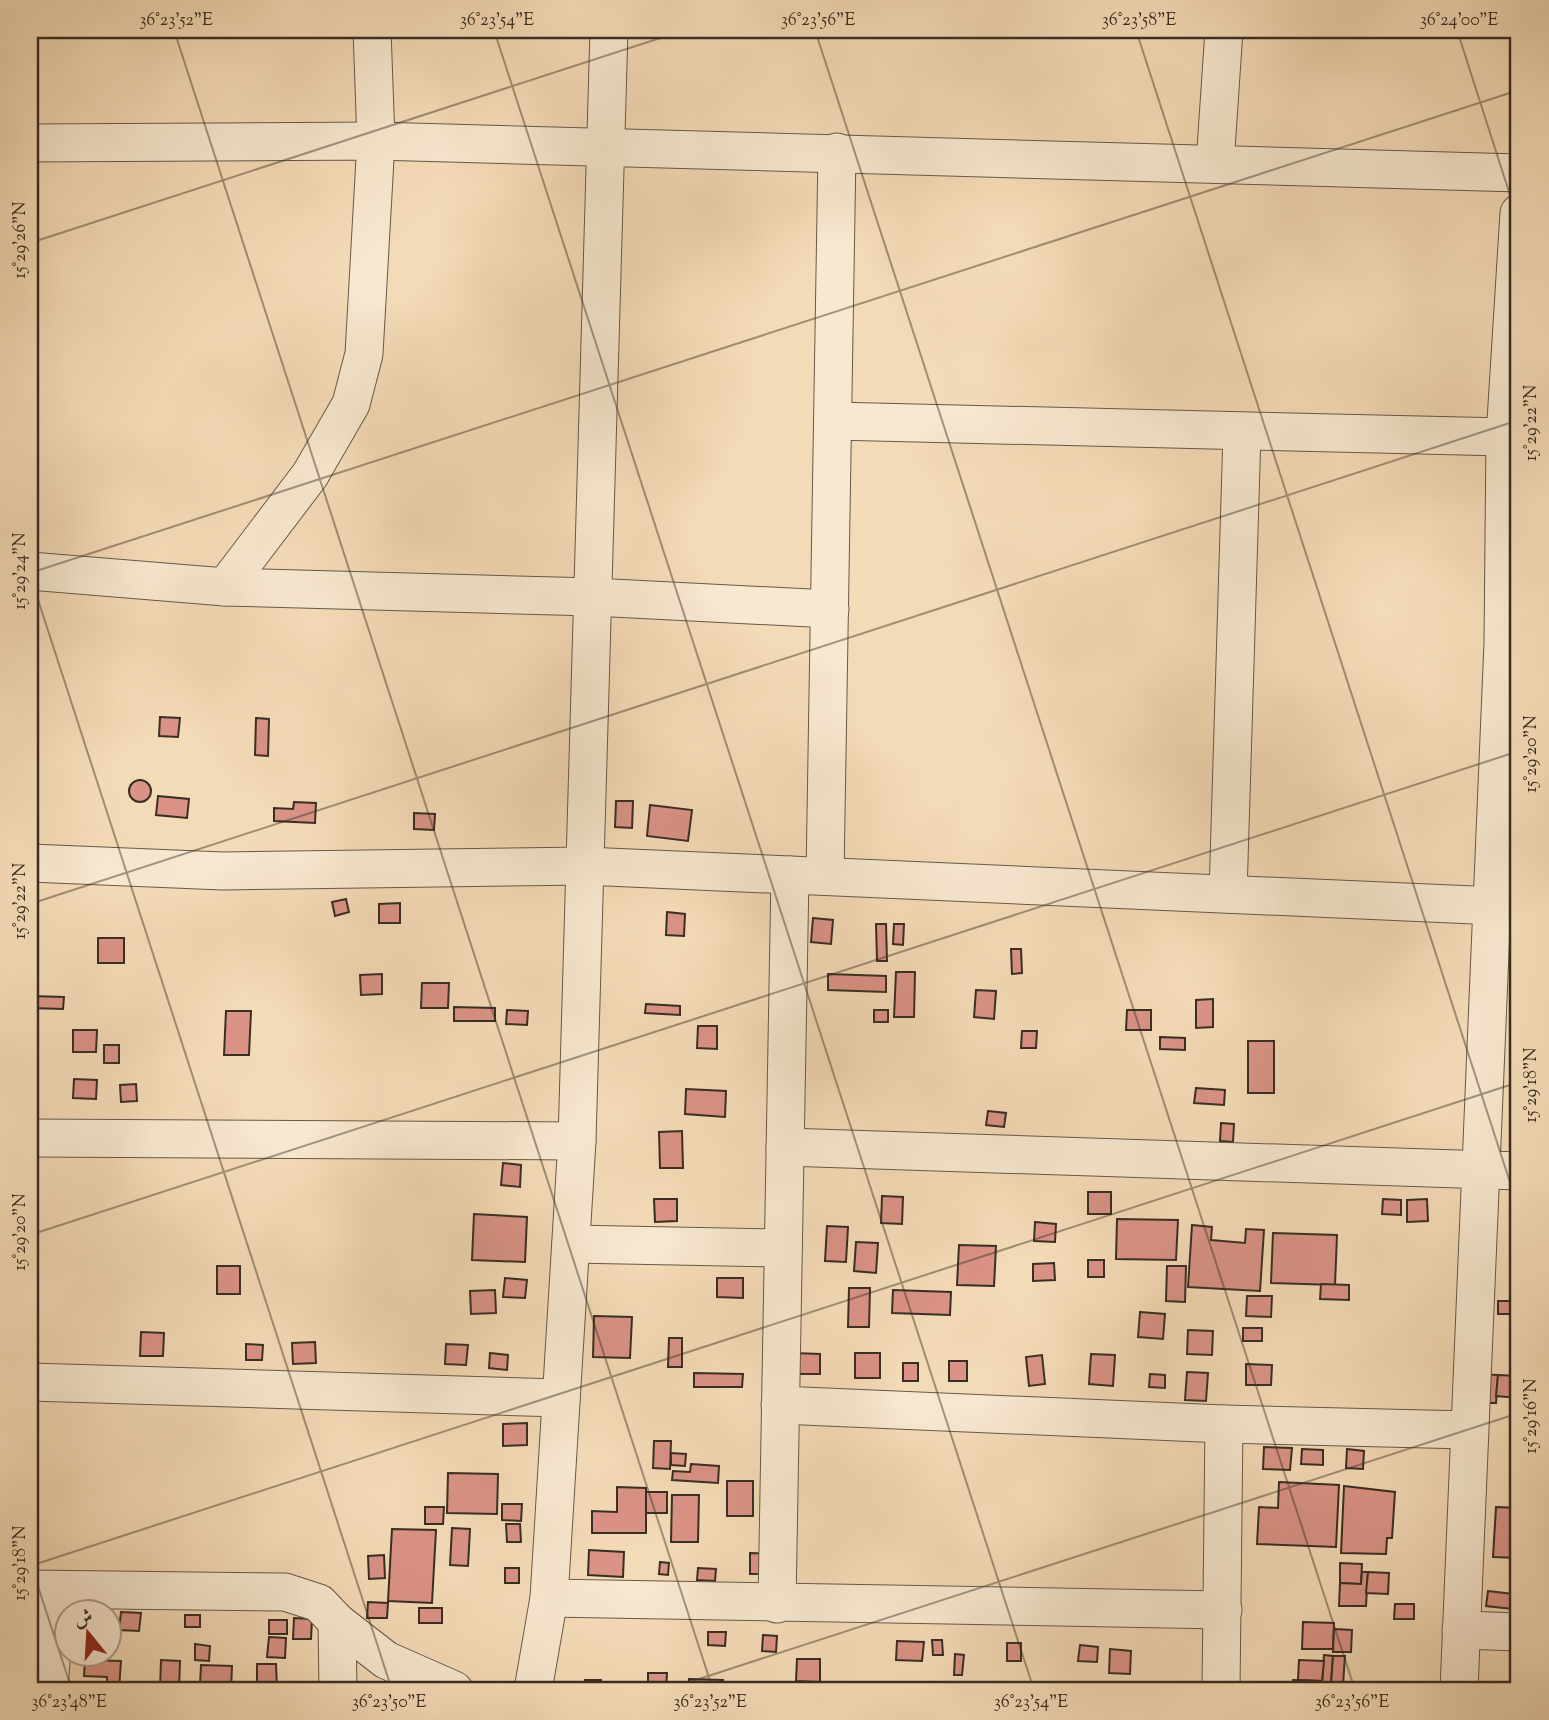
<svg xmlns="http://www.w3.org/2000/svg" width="1549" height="1720" font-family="'Sorts Mill Goudy',Amiri,serif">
  <rect width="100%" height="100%" fill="#f4dbb7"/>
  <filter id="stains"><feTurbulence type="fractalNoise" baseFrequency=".00286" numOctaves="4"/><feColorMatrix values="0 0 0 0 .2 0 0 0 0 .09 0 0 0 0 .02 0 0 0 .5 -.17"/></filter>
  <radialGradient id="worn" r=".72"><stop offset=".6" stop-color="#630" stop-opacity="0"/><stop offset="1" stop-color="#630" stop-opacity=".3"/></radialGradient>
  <g fill="#db9387" stroke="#382e23" stroke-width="2">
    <polygon points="160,717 180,718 178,737 159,736"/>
    <polygon points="256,718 269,719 268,756 255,755"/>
    <circle cx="140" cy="791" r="11"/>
    <polygon points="158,796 189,799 187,818 156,815"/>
    <polygon points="616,801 633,801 632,828 615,827"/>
    <polygon points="294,802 316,803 315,823 274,821 274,808 293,809"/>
    <polygon points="650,805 692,810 688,841 647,836"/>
    <polygon points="414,813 435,814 434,830 414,829"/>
    <polygon points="346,899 349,912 335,916 332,902"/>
    <polygon points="400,903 400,923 379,923 379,904"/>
    <polygon points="667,912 685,914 684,936 666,935"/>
    <polygon points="813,918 833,920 831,944 811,942"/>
    <polygon points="876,924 886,924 887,961 877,961"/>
    <polygon points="894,924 904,924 903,945 893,944"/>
    <rect x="98" y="938" width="26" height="25"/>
    <polygon points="1011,949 1021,949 1022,973 1012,974"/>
    <polygon points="896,972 915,972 914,1017 894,1017"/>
    <polygon points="382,974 382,994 361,995 360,975"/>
    <polygon points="828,974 886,976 886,992 828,990"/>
    <polygon points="422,983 449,983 448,1008 421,1008"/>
    <polygon points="976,990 996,991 994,1019 974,1017"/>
    <polygon points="30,996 64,997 63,1009 30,1008"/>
    <polygon points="1213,999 1213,1027 1196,1028 1196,1000"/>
    <polygon points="646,1004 680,1006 680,1015 645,1013"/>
    <polygon points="454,1007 495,1008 495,1021 454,1021"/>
    <polygon points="507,1010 528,1011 527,1025 506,1024"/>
    <rect x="874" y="1010" width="14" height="12"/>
    <polygon points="1127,1010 1151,1010 1151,1030 1126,1030"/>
    <polygon points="226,1011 251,1011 249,1055 224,1055"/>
    <polygon points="698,1026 717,1026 717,1049 697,1048"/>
    <polygon points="73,1030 97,1030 96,1052 73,1052"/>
    <polygon points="1022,1031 1037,1031 1036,1048 1021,1048"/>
    <polygon points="1160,1037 1185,1038 1185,1050 1160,1049"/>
    <rect x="1248" y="1041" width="26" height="52"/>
    <rect x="104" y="1045" width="15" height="18"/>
    <polygon points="74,1079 97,1080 96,1099 73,1098"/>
    <polygon points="136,1084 137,1101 121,1102 120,1085"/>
    <polygon points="1196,1088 1225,1090 1224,1105 1194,1103"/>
    <polygon points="686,1089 726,1091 725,1117 685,1114"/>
    <polygon points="988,1111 1006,1113 1004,1127 986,1125"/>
    <polygon points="1221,1123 1234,1124 1233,1142 1220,1141"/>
    <polygon points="682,1131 683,1168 660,1168 659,1132"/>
    <polygon points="503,1163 521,1165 520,1187 501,1185"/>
    <rect x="1088" y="1192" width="23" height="22"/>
    <polygon points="882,1196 903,1197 902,1224 881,1223"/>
    <polygon points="654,1199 677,1199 677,1221 655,1222"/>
    <polygon points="1383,1199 1401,1200 1401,1215 1382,1214"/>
    <polygon points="1427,1199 1428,1221 1407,1222 1407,1200"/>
    <polygon points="474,1214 527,1217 525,1262 472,1260"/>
    <polygon points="1117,1219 1178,1220 1176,1260 1116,1259"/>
    <polygon points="1035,1222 1056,1224 1055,1242 1034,1241"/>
    <polygon points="1192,1225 1212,1227 1211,1240 1245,1243 1246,1229 1264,1230 1260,1291 1188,1287"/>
    <polygon points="827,1226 848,1227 846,1262 825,1261"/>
    <polygon points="1273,1233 1337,1235 1335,1285 1271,1283"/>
    <polygon points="856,1242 878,1243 876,1273 854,1271"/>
    <polygon points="959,1245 996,1246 994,1286 957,1285"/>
    <rect x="1088" y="1260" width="16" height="17"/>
    <polygon points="1054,1263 1055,1280 1033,1281 1033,1264"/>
    <rect x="217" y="1266" width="23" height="28"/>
    <polygon points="1167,1266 1186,1266 1185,1302 1166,1301"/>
    <polygon points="505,1278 527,1280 525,1298 503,1297"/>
    <polygon points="717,1278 743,1278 743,1298 717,1297"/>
    <polygon points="1321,1284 1349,1285 1349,1300 1320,1299"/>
    <polygon points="849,1288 870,1288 869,1327 848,1327"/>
    <polygon points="495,1290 496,1313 471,1314 470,1291"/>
    <polygon points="893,1290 951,1292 950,1315 892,1313"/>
    <polygon points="1247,1296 1272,1296 1271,1317 1246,1316"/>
    <rect x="1498" y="1301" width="12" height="13"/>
    <polygon points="1140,1312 1165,1314 1163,1339 1138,1337"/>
    <polygon points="594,1316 632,1317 630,1358 593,1357"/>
    <rect x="1243" y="1328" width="19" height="13"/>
    <polygon points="1188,1330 1213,1331 1212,1355 1187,1354"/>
    <polygon points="141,1332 164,1333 163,1356 140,1356"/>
    <polygon points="669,1338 682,1338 682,1367 668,1367"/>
    <polygon points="315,1342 316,1363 293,1364 292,1343"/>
    <polygon points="246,1344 263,1345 262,1360 246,1360"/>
    <polygon points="446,1344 468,1345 466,1365 445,1364"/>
    <polygon points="490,1353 508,1355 507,1370 489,1368"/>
    <polygon points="793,1353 820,1354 820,1374 793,1374"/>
    <rect x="855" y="1353" width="25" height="25"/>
    <polygon points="1091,1354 1115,1355 1113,1386 1089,1384"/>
    <polygon points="1042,1355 1045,1384 1029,1386 1026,1357"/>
    <rect x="949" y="1361" width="18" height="20"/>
    <rect x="903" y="1363" width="15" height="18"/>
    <polygon points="1246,1364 1272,1365 1271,1385 1246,1385"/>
    <polygon points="1187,1372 1208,1373 1206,1401 1185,1400"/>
    <polygon points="694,1373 743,1374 742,1387 694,1387"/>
    <polygon points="1150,1374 1165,1375 1165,1388 1149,1387"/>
    <polygon points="1476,1374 1498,1375 1496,1403 1475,1403"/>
    <polygon points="1498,1375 1519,1376 1519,1398 1496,1396"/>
    <polygon points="527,1423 527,1445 503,1446 503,1424"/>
    <polygon points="654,1441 671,1441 670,1469 653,1468"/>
    <polygon points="1264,1447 1292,1448 1290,1470 1263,1469"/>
    <polygon points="1302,1449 1323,1450 1323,1465 1301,1464"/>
    <polygon points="1347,1449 1364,1451 1363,1469 1346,1468"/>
    <polygon points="671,1453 686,1454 685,1466 671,1465"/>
    <polygon points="691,1464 719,1466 718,1483 672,1480 673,1471 690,1472"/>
    <polygon points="448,1473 498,1474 497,1514 447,1513"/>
    <rect x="727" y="1481" width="26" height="35"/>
    <polygon points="1279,1482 1339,1485 1336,1547 1257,1544 1259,1507 1278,1508"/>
    <polygon points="1344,1486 1395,1492 1392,1538 1387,1538 1386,1554 1341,1553"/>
    <polygon points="617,1487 646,1488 646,1533 592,1533 592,1511 617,1512"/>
    <rect x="646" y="1492" width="21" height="21"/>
    <polygon points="672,1495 699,1495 698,1542 671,1542"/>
    <polygon points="502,1504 522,1504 521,1521 502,1520"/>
    <polygon points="425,1507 444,1507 443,1524 425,1524"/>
    <polygon points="1496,1507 1519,1508 1519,1558 1493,1557"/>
    <polygon points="506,1524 520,1524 521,1542 507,1542"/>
    <polygon points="452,1528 470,1529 468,1566 450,1565"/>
    <polygon points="392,1529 436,1530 432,1603 388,1601"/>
    <polygon points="589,1550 624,1552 623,1577 588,1575"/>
    <polygon points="750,1553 773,1554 772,1574 750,1574"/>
    <polygon points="384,1555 385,1578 369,1579 368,1556"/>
    <polygon points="660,1562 669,1563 668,1575 659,1574"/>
    <polygon points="1340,1563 1362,1564 1361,1584 1340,1583"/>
    <rect x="505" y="1568" width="14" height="15"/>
    <polygon points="698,1568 716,1569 715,1581 697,1580"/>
    <polygon points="1362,1572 1368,1572 1366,1606 1339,1606 1340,1583 1361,1584"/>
    <polygon points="1368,1572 1389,1573 1388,1594 1366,1593"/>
    <polygon points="1488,1591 1513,1594 1512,1609 1486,1606"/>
    <polygon points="368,1602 388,1603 387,1618 367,1618"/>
    <polygon points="1395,1604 1414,1604 1414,1619 1394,1619"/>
    <rect x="419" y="1608" width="23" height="15"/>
    <polygon points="121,1612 141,1613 139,1631 119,1630"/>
    <rect x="185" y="1615" width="15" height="12"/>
    <polygon points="294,1618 312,1619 311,1639 293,1639"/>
    <rect x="269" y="1620" width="18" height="14"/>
    <polygon points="1303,1622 1334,1623 1333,1649 1302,1649"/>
    <polygon points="1334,1629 1352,1630 1351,1652 1333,1652"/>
    <polygon points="708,1632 726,1632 725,1646 708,1645"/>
    <polygon points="763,1635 777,1636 776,1652 762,1651"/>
    <polygon points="269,1637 286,1638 285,1658 267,1657"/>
    <polygon points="932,1640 942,1640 943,1655 933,1655"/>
    <polygon points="897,1641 924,1642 922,1661 896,1660"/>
    <rect x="1007" y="1643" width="14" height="18"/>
    <polygon points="195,1644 210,1646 209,1661 195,1660"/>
    <polygon points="1080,1645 1098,1647 1097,1662 1078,1661"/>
    <polygon points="1110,1649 1131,1651 1130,1674 1109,1673"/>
    <polygon points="955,1654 964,1655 962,1675 954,1675"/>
    <polygon points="1324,1655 1333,1656 1331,1684 1322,1684"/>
    <polygon points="1333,1656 1345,1656 1343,1685 1331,1684"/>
    <polygon points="797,1659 820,1659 820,1682 796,1681"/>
    <polygon points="85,1660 121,1661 119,1689 107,1689 107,1677 84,1676"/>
    <polygon points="161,1660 180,1661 179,1690 160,1690"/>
    <polygon points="1299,1660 1324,1661 1322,1681 1298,1680"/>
    <polygon points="257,1664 276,1664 277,1690 257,1690"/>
    <polygon points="201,1665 232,1666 231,1690 207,1690 207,1685 200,1685"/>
    <polygon points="648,1673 667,1673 666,1690 648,1690"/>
    <polygon points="689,1679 723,1680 723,1690 689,1690"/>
    <polygon points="585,1680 601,1680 602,1690 586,1690"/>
    <polygon points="1293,1680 1322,1681 1322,1690 1293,1690"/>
    <rect x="235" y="1683" width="19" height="7"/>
    <rect x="137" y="1685" width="20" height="5"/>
    <polygon points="878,1685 897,1686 896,1690 878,1690"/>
    <polygon points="906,1685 926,1686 927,1690 906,1690"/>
  </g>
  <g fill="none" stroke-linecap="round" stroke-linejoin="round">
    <g stroke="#675948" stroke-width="39">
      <g id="minor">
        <polyline points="30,143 376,141 1519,173"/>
        <polyline points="1215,164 1224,30"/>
        <polyline points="833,421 1505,437"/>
        <polyline points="30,571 225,587 593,597 830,609"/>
        <polyline points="225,587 310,475 351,404 364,354 376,141 372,30"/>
        <polyline points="30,863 223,871 585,866 1519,907"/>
        <polyline points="825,876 837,152"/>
        <polyline points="1228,894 1242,433"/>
        <polyline points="30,1138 577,1141"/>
        <polyline points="785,1147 1519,1171"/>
        <polyline points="571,1244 783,1248"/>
        <polyline points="30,1382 561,1398"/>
        <polyline points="780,1405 1224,1424 1468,1430"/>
        <polyline points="30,1589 285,1592 319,1603 337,1622 386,1660 454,1690"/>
        <polyline points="549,1598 1223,1610"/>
        <polyline points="777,1604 790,875"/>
        <polyline points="337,1622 338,1690"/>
        <polyline points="1461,1630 1519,1632"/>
        <polyline points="49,1690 56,1590"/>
        <polyline points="533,1690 549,1598 577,1141 609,30"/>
        <polyline points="1221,1690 1224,1424"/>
        <polyline points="1459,1690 1503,643 1505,437 1519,213"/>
      </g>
    </g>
    <use href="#minor" stroke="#f8e8d0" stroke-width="37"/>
  </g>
  <path fill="none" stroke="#382e23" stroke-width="2" stroke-opacity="0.45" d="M174 30 713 1690M494 30 1034 1690M815 30 1355 1690M1136 30 1519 1210M1457 30 1519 223M30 243 685 30M30 573 1519 90M30 575 392 1690M30 904 1519 420M30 1235 1519 751M30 1562 72 1690M30 1566 1519 1082M665 1690 1519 1413"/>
  <rect width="1549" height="1720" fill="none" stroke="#f4dbb7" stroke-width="77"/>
  <g transform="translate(88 1633) rotate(342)"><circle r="33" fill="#f8e8d0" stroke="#ab9e8b" stroke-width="2"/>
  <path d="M0-5L12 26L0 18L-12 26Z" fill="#8f2418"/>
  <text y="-10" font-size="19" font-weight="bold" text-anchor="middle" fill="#382e23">ش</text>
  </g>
  <rect x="38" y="38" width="1472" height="1644" fill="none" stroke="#382e23" stroke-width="2.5"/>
  <g font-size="18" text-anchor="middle" fill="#382e23">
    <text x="176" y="25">36°23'52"E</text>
    <text x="497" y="25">36°23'54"E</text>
    <text x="818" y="25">36°23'56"E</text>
    <text x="1139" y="25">36°23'58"E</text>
    <text x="1459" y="25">36°24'00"E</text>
    <text transform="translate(19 240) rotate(-90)" y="6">15°29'26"N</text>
    <text transform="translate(1530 423) rotate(-90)" y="6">15°29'22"N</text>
    <text transform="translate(19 571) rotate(-90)" y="6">15°29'24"N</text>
    <text transform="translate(1530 754) rotate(-90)" y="6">15°29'20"N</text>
    <text transform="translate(19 901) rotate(-90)" y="6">15°29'22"N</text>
    <text transform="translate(1530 1085) rotate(-90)" y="6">15°29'18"N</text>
    <text transform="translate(19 1232) rotate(-90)" y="6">15°29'20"N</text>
    <text transform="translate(1530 1416) rotate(-90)" y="6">15°29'16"N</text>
    <text transform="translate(19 1563) rotate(-90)" y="6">15°29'18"N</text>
    <text x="69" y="1707">36°23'48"E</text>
    <text x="389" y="1707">36°23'50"E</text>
    <text x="710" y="1707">36°23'52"E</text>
    <text x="1031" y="1707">36°23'54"E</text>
    <text x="1352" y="1707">36°23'56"E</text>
  </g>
  <rect width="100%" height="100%" filter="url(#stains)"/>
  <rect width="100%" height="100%" fill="url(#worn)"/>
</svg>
